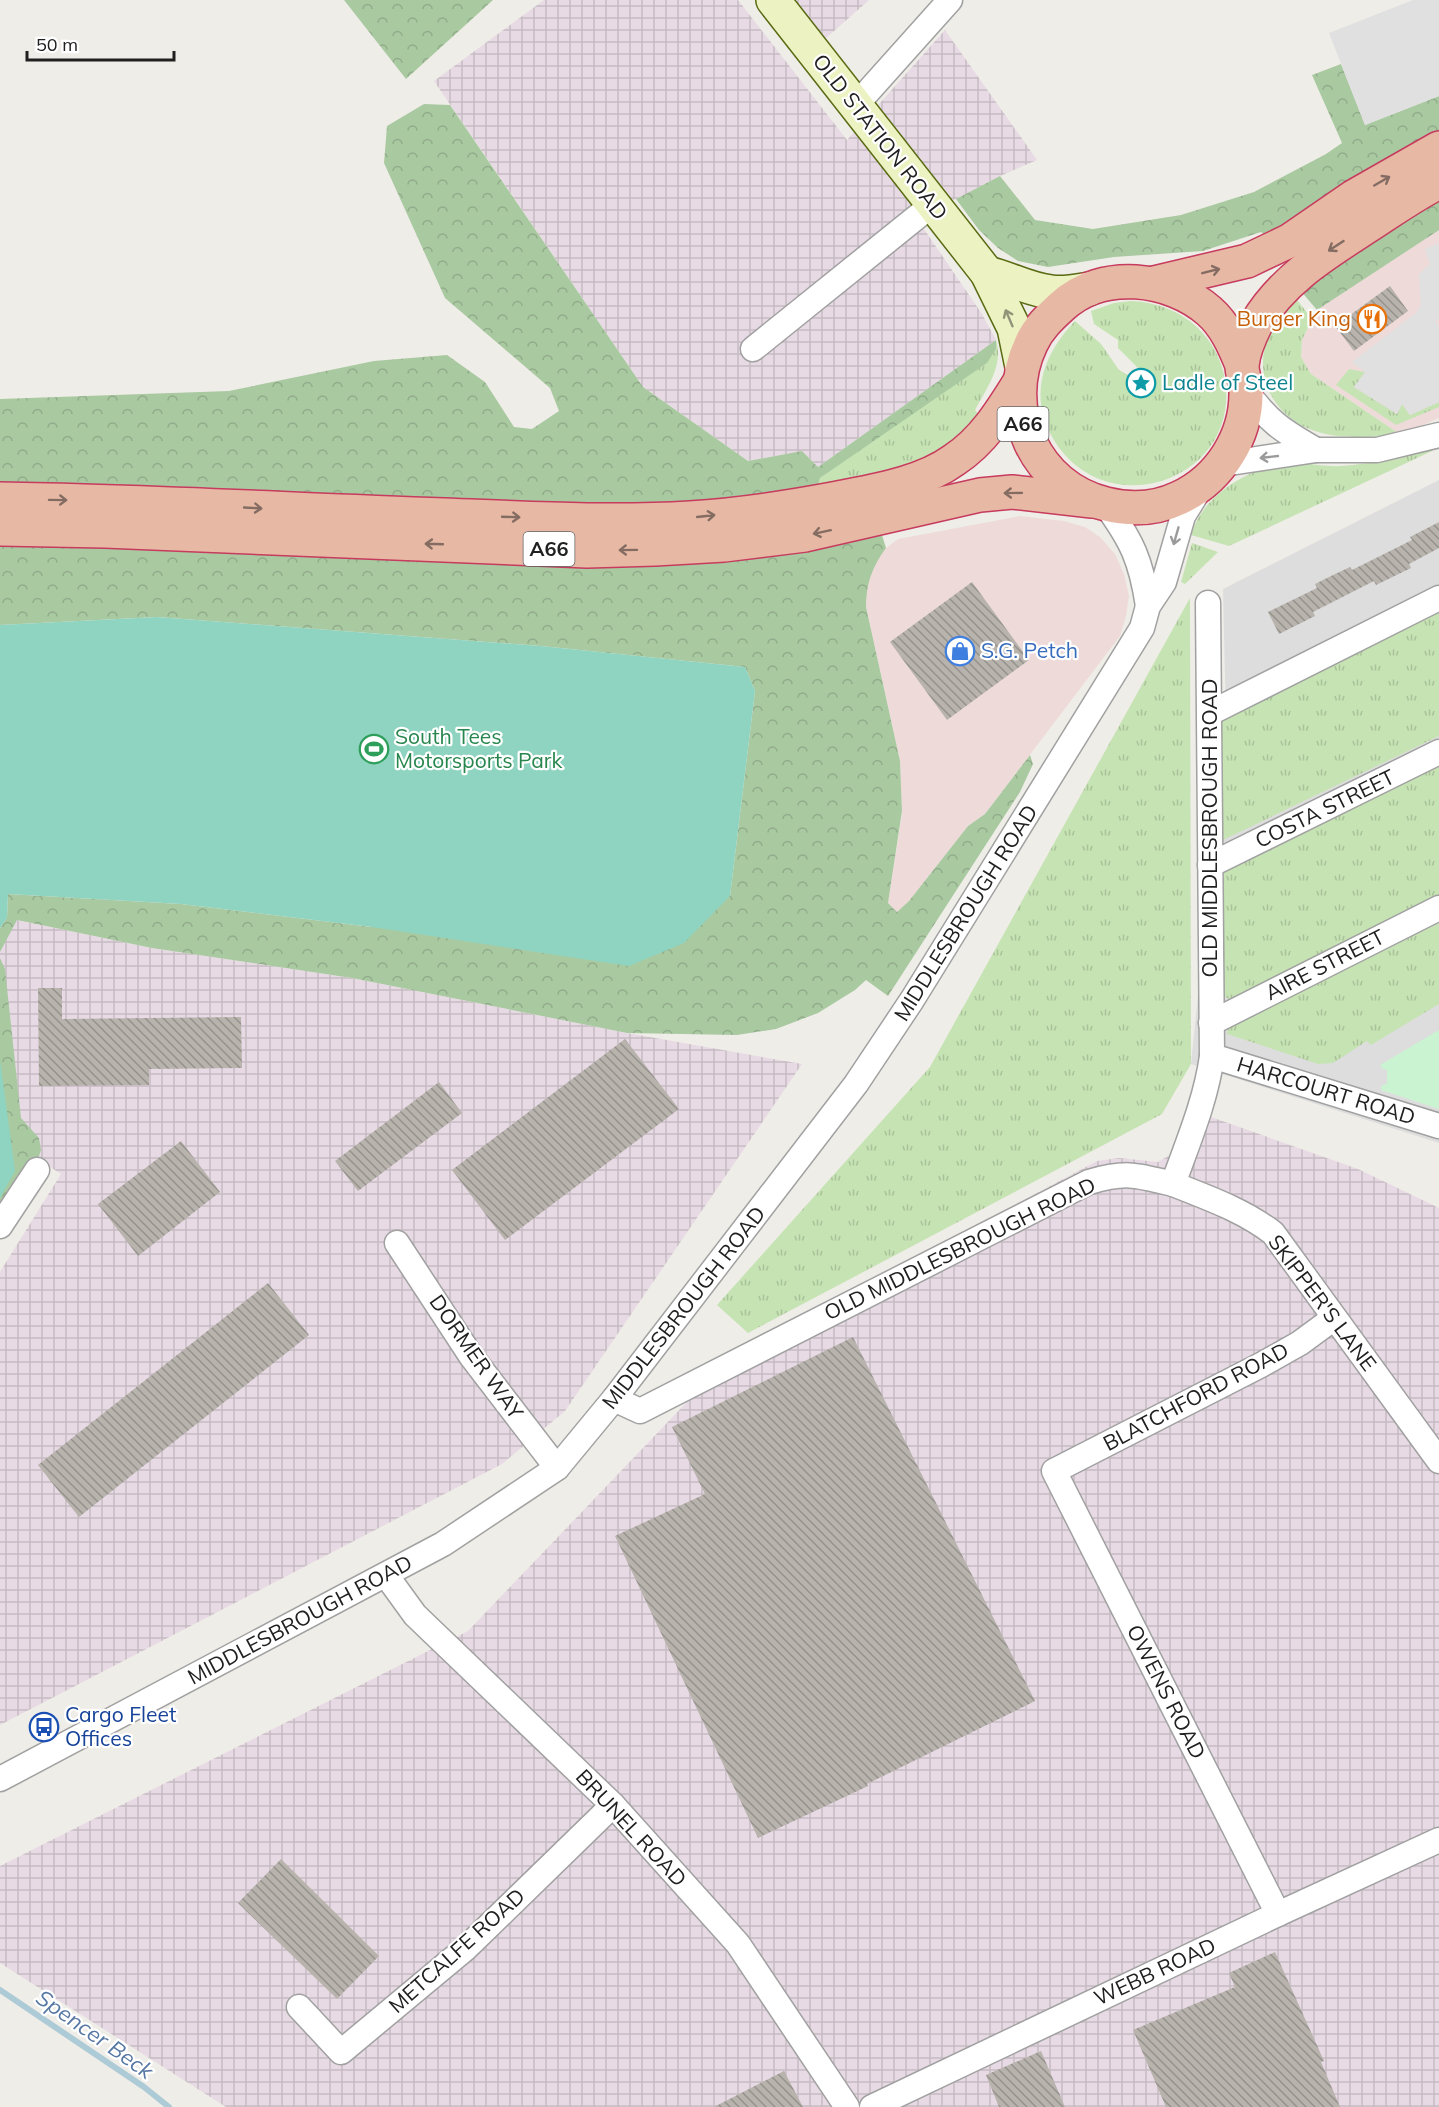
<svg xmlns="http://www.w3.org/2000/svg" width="1439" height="2107" font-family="Mulish,sans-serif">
  <defs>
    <pattern id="industrial-grid" width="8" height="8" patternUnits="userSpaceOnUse" patternTransform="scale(1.5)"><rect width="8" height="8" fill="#e7dae4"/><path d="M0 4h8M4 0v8" fill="none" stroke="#c6bbc3"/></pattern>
    <pattern id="grass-tufts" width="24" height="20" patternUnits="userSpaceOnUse" patternTransform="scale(1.5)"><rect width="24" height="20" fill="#c6e3b3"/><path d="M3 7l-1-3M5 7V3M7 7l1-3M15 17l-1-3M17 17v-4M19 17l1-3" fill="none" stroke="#aac29a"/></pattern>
    <pattern id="forest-crowns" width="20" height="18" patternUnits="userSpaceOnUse" patternTransform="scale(1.5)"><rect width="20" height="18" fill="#a9c9a1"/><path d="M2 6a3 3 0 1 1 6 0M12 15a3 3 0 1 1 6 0" fill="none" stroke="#91ac8a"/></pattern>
    <pattern id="building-back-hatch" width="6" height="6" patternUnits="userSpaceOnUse" patternTransform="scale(1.5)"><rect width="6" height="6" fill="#b8b3ad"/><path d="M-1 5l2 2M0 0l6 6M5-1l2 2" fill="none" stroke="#95918c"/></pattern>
  </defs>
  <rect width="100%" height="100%" fill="#efede7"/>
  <polygon fill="#dedddd" points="1439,480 1439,1143 1191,1064 1226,722 1223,589"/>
  <g fill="#eedbd9">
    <polygon points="1439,217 1439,418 1401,435 1311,374 1301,357 1302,340 1312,319 1337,277"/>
    <polygon points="1020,516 1064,521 1085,527 1100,537 1115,554 1124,574 1129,596 1126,616 1120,636 985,814 968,826 909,901 897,912 888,903 902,814 900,761 866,607 866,592 870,575 876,561 886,548 898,539"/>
  </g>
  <g fill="url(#industrial-grid)">
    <polygon points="544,0 738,0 847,140 945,30 1037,160 1000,176 956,199 933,204 913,213 982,314 996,340 818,467 802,451 748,461 643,387 434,81"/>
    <polygon points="795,0 869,0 825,39"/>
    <polygon points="7,918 152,948 352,978 627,1033 802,1064 565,1411 502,1464 0,1725 0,1272 61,1174 25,1151 0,1060 0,928"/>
    <polygon points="1191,1110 1358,1169 1439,1208 1439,2107 226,2107 0,1963 0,1866 468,1631 730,1357 1097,1161 1119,1158 1158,1162 1170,1155"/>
  </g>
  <g fill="url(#grass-tufts)">
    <path d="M1294 296 1312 319 1302 340 1301 357 1311 374 1401 435C1374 436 1344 440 1318 432 1275 420 1251 376 1269 334 1274 321 1286 308 1294 296Z"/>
    <path d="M1131 301C1241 306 1262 448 1162 481 1141 487 1119 487 1099 479 1073 468 1054 447 1045 421 1032 383 1049 348 1075 321L1101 344 1119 370 1130 376 1141 390 1149 387 1146 376 1118 348V340L1094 324 1091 311 1114 303Z"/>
    <path d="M996 340C1004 365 987 388 975 410L980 416 945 450 903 472 817 489 820 478 996 349Z"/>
    <polygon points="1349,369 1365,372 1354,387 1397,414 1402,404 1410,415 1439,402 1439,407 1396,425 1336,385"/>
    <path d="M1432 448V451L1229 546 1191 535C1203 493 1256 462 1300 463 1314 464 1327 467 1341 466 1372 464 1402 457 1432 448Z"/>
    <polygon points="1192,543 1218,552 1185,584 1181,582"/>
    <polygon points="1190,598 1191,1064 1162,1114 748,1333 717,1305 930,1067"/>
    <polygon points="1439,605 1439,736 1223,840 1220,714"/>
    <polygon points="1439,756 1439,895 1239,996 1229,999 1220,994 1221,864"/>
    <polygon points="1439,923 1439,1004 1371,1045 1367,1041 1333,1063 1318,1064 1227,1034 1228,1028"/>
  </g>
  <g fill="url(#forest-crowns)">
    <polygon points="344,0 493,0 406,79"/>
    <polygon points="1341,64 1365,125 1439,96 1439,135 1267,237 1261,232 1203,251 1114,257 1048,267 1018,261 998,248 979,230 956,199 1000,176 1035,220 1093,229 1181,215 1254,192 1326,154 1342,143 1312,75"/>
    <polygon points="424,104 450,105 643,387 748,461 802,451 818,467 996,340 996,349 987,363 820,478 817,489 710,504 617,506 0,485 0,399 229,391 374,361 447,355 485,382 514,427 532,429 559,411 550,388 445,298 384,163 387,126"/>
    <polygon points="1439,196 1439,230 1317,310 1300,290"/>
    <path d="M881 532 886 548C872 567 866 584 866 607L900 761 902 811 888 903 897 912 909 901 968 826 985 814 1030 755 1033 764 1020 792 888 996 866 980 855 990 818 1013 776 1029 737 1035 627 1033 352 978 152 948 17 920 0 952V928L7 918 8 894 181 904 372 927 730 896 755 691 745 667 541 646 157 617 0 625V540Z"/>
    <polygon points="0,958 5,969 21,1118 39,1138 41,1150 37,1162 0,1208"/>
  </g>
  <polygon fill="#caf3d1" points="1439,1030 1439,1109 1381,1090 1382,1085 1387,1084 1387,1070 1383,1069 1380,1065"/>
  <g fill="#8fd4c0">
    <polygon points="157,617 541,646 745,667 755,691 730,896 684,943 629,966 372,927 181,904 8,894 7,918 0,928 0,625"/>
    <polygon points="0,1060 15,1171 0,1198"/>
  </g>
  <g fill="#e0e0e0">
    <polygon points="1413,0 1439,0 1439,96 1365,125 1329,33"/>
    <polygon points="1439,243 1439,319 1436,320 1439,329 1439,402 1410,415 1402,404 1397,414 1354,387 1365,372 1352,362 1416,313 1421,304 1419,274 1430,264 1425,249"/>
  </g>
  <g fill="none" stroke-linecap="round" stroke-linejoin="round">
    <polyline stroke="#adcad7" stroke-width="6" points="0,1990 144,2087 169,2107"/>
  </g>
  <g fill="url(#building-back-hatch)">
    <polygon points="1390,286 1408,311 1354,351 1335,326"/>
    <polygon points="1439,522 1439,548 1409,564 1411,568 1376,585 1374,581 1313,612 1315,616 1279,634 1268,612 1317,588 1315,584 1333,575 1350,567 1352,570 1412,540 1410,537"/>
    <polygon points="972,582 1029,660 947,720 890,642"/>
    <polygon points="38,988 62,988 62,1019 241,1017 242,1068 149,1069 149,1085 39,1086"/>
    <polygon points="625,1039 679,1109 505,1240 452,1170"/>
    <polygon points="439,1082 462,1113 358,1191 335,1161"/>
    <polygon points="181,1141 220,1192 138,1256 98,1204"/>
    <polygon points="268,1283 309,1335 79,1517 38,1465"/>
    <polygon points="853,1337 1035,1701 867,1784 868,1786 758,1838 615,1536 705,1494 672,1427"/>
    <polygon points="281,1859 379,1956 337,1999 238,1903"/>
    <polygon points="1275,1952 1324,2061 1321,2062 1340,2107 1166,2107 1133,2030 1235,1987 1229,1973"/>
    <polygon points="1041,2051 1065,2107 999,2107 986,2075"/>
    <polygon points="784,2071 803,2107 714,2107"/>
  </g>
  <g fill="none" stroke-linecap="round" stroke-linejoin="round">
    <g stroke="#a1a1a1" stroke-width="27">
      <g id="minor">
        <polyline points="856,105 950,0"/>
        <polyline points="753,349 933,204"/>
        <path d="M1246 390C1267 421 1283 431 1316 450"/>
        <polyline points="1223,464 1316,450 1377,450 1439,435"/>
        <path d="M1105 504C1132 541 1141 560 1148 606"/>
        <polyline points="1210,713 1439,598"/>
        <polyline points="1210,865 1439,752"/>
        <polyline points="1211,1023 1439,908"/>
        <polyline points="1212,1056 1439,1126"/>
        <path d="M1173 1184C1208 1198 1243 1210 1273 1233L1439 1461"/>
        <polyline points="0,1226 37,1170"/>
        <polyline points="397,1243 471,1356 557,1468"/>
        <path d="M614 1399 640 1411 1089 1182C1126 1171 1137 1175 1173 1184 1188 1142 1206 1100 1212 1056L1208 603"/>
        <polyline points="386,1575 415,1615 613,1805 738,1944 847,2107"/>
        <polyline points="0,1779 443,1544 557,1468 614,1399 856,1084 912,1000 1142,628 1148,606 1164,582 1183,516 1201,487"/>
        <polyline points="1278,1914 1054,1471 1261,1365 1300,1343 1334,1318"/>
        <polyline points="299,2007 341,2052 466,1948 613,1805"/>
        <polyline points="872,2107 1278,1914 1439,1840"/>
      </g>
    </g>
    <g stroke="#596b12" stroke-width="36">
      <g id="secondary">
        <polyline points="773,0 987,273 1014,328 1022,367"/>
        <path d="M987 273C1009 278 1029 290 1051 292 1064 294 1077 291 1089 289"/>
      </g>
    </g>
    <g stroke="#c63b5e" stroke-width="36">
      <g id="trunk">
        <polyline points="1154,283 1247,261 1289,241 1353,197 1439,148"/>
        <path d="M1242 365C1234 345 1225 325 1209 311 1170 277 1102 269 1062 306 1050 317 1038 328 1031 344 1000 409 1035 487 1106 504 1130 510 1156 509 1179 498 1220 479 1247 436 1246 391 1246 382 1242 374 1242 366 1243 352 1250 336 1256 324 1283 278 1328 252 1371 224 1394 209 1415 194 1439 182"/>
        <path d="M0 499C148 501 296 510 444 515 525 518 608 523 690 518 738 515 785 508 833 499 872 491 921 484 954 460 983 441 1001 412 1019 383"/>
        <polyline points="0,529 105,531 587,551 655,549 724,545 805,535 980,495 1012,492 1092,501"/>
      </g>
    </g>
    <use href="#minor" stroke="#fff" stroke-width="24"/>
    <use href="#secondary" stroke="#ecf2c2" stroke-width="33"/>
    <use href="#trunk" stroke="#e7b9a4" stroke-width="33"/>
  </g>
  <defs><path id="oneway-shaft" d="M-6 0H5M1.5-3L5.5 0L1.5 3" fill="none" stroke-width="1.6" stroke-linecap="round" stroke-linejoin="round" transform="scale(1.5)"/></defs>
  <g stroke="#846c62">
    <use href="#oneway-shaft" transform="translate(1382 181) rotate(-30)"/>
    <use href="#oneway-shaft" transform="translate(1336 246) rotate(147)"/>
    <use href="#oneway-shaft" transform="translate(1211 271) rotate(-14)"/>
    <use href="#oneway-shaft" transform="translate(1013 493) rotate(179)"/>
    <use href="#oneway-shaft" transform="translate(58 500) rotate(1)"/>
    <use href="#oneway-shaft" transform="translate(253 508) rotate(3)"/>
    <use href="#oneway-shaft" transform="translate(706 516) rotate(-6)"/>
    <use href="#oneway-shaft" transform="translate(511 517) rotate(2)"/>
    <use href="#oneway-shaft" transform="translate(822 532) rotate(168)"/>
    <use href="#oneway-shaft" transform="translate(434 544) rotate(-178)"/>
    <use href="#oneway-shaft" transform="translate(628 550) rotate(179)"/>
  </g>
  <use stroke="#909479" href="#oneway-shaft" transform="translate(1009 318) rotate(-113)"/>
  <g stroke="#9b9b9b">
    <use href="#oneway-shaft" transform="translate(1269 457) rotate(174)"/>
    <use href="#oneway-shaft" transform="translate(1176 536) rotate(106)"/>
  </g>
  <defs>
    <g id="restaurant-ring" transform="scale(1.5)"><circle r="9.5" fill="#fff" stroke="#e8710a" stroke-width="1.5"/><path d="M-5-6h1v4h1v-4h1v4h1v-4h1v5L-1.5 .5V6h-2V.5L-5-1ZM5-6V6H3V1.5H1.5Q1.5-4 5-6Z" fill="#e8710a"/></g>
    <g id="sight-ring" transform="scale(1.5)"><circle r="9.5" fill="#fff" stroke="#0f9aa8" stroke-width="1.5"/><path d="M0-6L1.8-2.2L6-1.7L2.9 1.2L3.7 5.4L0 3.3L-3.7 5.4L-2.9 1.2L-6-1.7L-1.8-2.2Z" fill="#0f9aa8"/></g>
    <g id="shop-ring" transform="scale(1.5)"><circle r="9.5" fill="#fff" stroke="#3f7fe0" stroke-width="1.5"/><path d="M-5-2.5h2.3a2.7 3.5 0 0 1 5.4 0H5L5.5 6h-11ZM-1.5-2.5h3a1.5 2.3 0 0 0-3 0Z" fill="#3f7fe0"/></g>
    <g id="stadium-ring" transform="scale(1.5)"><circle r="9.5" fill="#fff" stroke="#2e9e5b" stroke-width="1.5"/><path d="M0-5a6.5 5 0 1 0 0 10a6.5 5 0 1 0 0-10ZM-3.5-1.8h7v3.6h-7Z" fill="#2e9e5b"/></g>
    <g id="bus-ring" transform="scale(1.5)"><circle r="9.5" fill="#fff" stroke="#1a4fb4" stroke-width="1.5"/><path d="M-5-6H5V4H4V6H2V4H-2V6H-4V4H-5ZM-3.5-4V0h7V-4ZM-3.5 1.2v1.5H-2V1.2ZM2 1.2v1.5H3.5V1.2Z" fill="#1a4fb4"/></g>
  </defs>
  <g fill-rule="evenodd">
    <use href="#restaurant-ring" x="1372" y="319"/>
    <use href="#sight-ring" x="1141" y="383"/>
    <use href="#shop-ring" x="960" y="651"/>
    <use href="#stadium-ring" x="374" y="749"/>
    <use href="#bus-ring" x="44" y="1727"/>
  </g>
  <g text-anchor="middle" stroke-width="4.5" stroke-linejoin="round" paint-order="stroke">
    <g fill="#fff" stroke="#636363" stroke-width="1.5">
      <rect x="997.5" y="407" width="51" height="34" rx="4.5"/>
      <rect x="523.5" y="532" width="51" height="34" rx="4.5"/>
    </g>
    <g font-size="20" font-weight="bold" fill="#202020">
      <text x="1023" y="431">A66</text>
      <text x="549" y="556">A66</text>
    </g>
    <g font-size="21" fill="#202020" stroke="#fff">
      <text transform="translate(880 137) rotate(52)" y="7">OLD STATION ROAD</text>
      <text transform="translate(1325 809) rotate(-26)" y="7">COSTA STREET</text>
      <text transform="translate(1210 828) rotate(-90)" y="7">OLD MIDDLESBROUGH ROAD</text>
      <text transform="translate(966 913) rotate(-58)" y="7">MIDDLESBROUGH ROAD</text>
      <text transform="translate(1325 965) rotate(-27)" y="7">AIRE STREET</text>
      <text transform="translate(1326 1091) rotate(17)" y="7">HARCOURT ROAD</text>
      <text transform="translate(960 1249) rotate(-26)" y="7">OLD MIDDLESBROUGH ROAD</text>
      <text transform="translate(1322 1303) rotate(53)" y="7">SKIPPER'S LANE</text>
      <text transform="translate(684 1308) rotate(-52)" y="7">MIDDLESBROUGH ROAD</text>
      <text transform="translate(476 1357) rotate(55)" y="7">DORMER WAY</text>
      <text transform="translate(1196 1397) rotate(-28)" y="7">BLATCHFORD ROAD</text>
      <text transform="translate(300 1620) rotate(-28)" y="7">MIDDLESBROUGH ROAD</text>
      <text transform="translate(1166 1692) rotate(63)" y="7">OWENS ROAD</text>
      <text transform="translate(631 1828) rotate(47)" y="7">BRUNEL ROAD</text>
      <text transform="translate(457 1951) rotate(-42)" y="7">METCALFE ROAD</text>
      <text transform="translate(1155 1972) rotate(-25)" y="7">WEBB ROAD</text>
    </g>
    <g font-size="21" fill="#c56008" stroke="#fff" text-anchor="end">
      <text x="1351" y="326">Burger King</text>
    </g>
    <g font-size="21" fill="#0d838f" stroke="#fff" text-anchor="start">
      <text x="1162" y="390">Ladle of Steel</text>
    </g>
    <g font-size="21" fill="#366cbe" stroke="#fff" text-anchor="start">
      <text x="981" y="658">S.G. Petch</text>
    </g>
    <g font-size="21" fill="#27864d" stroke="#fff" text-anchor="start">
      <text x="395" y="744">South Tees<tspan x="395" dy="24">Motorsports Park</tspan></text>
    </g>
    <g font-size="21" fill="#164399" stroke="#fff" text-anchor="start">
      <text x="65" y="1722">Cargo Fleet<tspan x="65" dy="24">Offices</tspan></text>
    </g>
    <g font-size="22" font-style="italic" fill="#5777a4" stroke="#fff">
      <text transform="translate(95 2034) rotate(35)" y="8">Spencer Beck</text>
    </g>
  </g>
  <path d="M27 51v9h147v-9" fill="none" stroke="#202020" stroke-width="3"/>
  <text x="36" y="51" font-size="18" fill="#202020" stroke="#ffffff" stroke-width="4.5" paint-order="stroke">50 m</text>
</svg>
